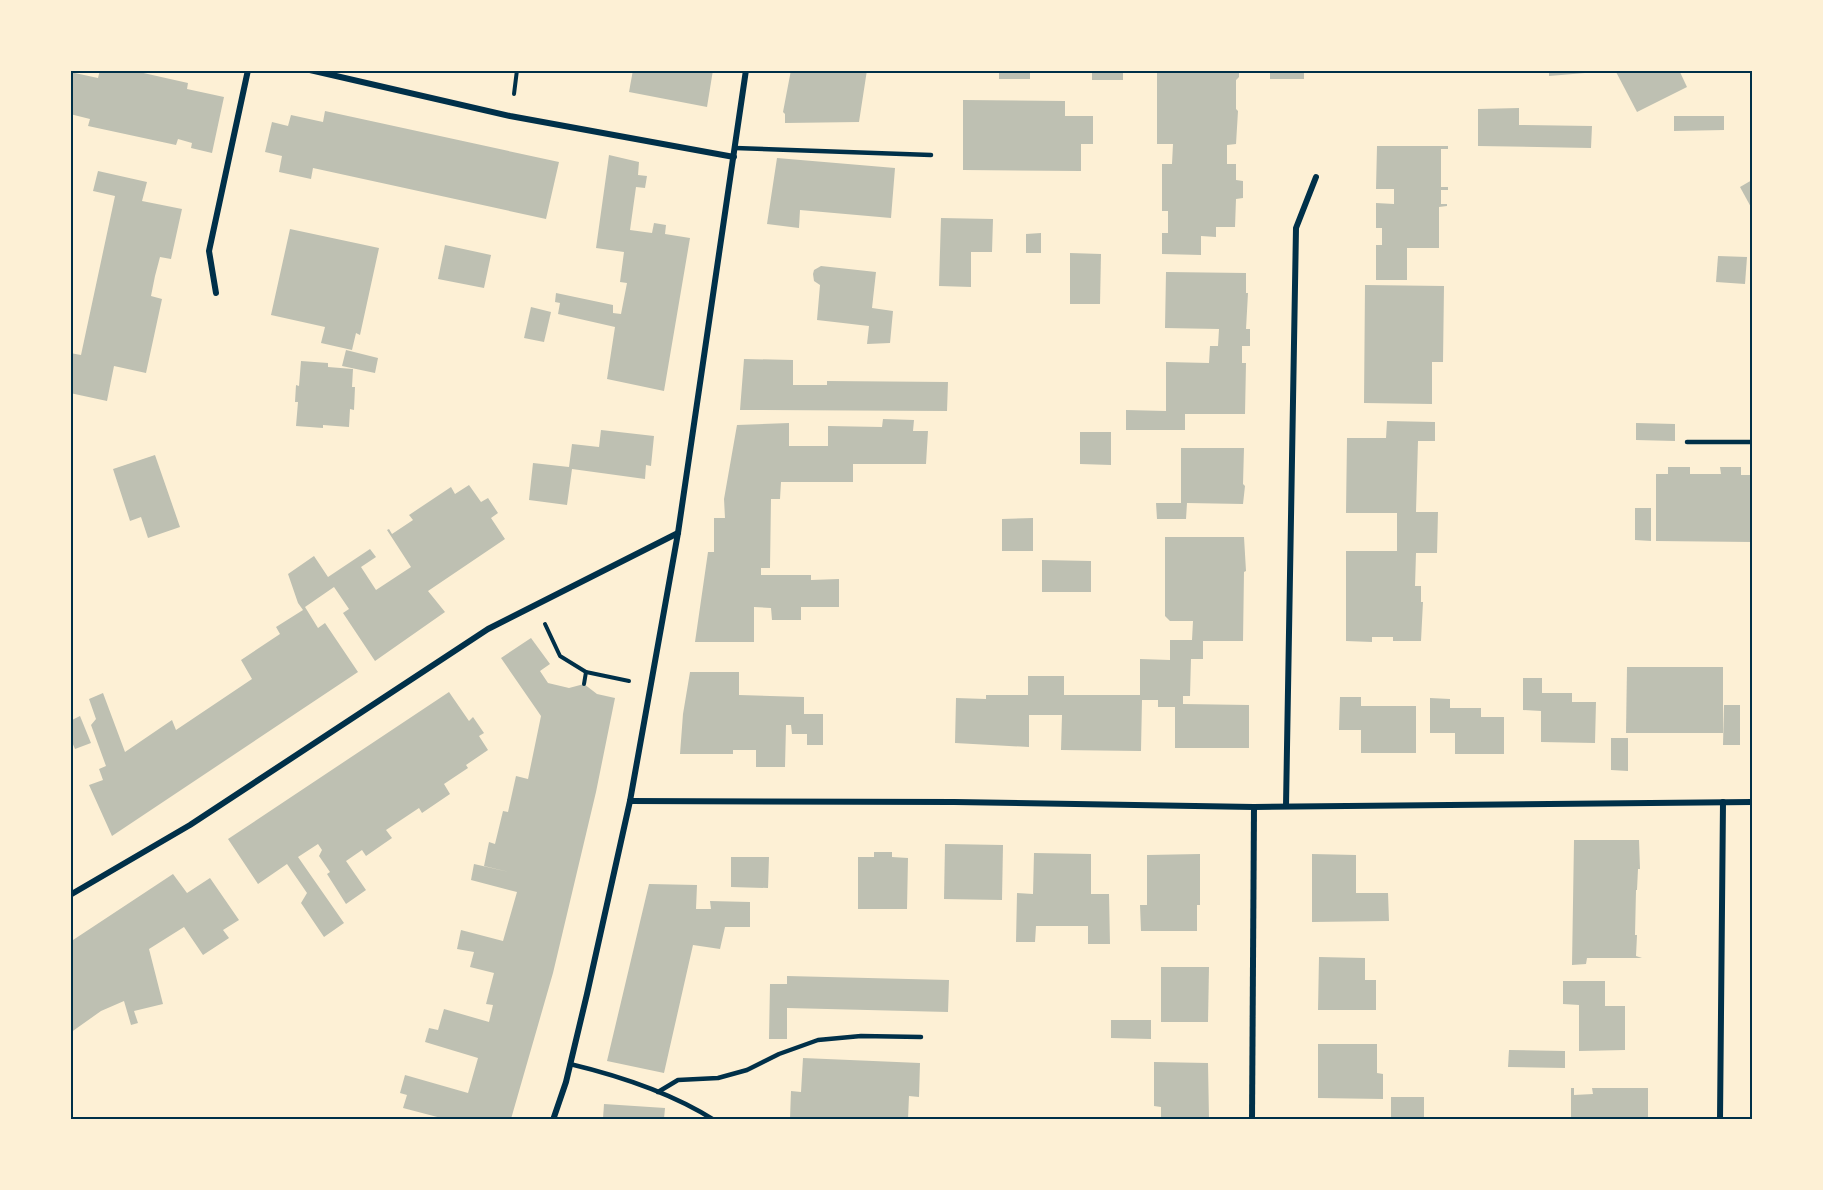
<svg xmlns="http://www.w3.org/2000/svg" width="1823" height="1190" font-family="'Golos Text',sans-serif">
  <rect width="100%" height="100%" fill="#fdf0d5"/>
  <g fill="#bec0b2">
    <polygon points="100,70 130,70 188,83 187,89 224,97 212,153 191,148 192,143 178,139 176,145 88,126 90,119 70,114 70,72 98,78"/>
    <polygon points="633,70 713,70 707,107 629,92"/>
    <polygon points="791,70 867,70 859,122 785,123 785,114 783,112"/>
    <rect x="999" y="70" width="31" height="9"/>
    <rect x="1092" y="70" width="31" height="10"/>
    <polygon points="1157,70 1239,70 1239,77 1236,80 1236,109 1238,111 1236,144 1227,145 1227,164 1236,164 1236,180 1243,181 1243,198 1236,199 1235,227 1216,227 1216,237 1201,236 1201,255 1162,254 1162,233 1168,233 1168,211 1162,211 1162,164 1172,164 1173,144 1157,144"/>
    <rect x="1270" y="70" width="34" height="9"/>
    <polygon points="1549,70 1597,70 1597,72 1549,76"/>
    <polygon points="1615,70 1679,70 1687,87 1637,112"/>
    <polygon points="963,100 1065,101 1065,116 1093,116 1093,144 1081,144 1081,171 963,170"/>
    <polygon points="1519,108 1519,125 1592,126 1591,148 1478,146 1478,109"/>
    <polygon points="325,111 559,162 546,219 313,168 311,179 279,172 282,156 265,152 272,122 288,126 291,115 323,122"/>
    <polygon points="1674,116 1724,116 1724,130 1674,131"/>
    <polygon points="1377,146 1448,146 1448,149 1441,149 1441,187 1448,187 1448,190 1441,190 1441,204 1447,204 1447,206 1439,207 1439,248 1407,248 1407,280 1376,280 1376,245 1382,245 1382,228 1376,228 1376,203 1394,204 1394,189 1376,189"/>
    <polygon points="609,155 639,162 638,175 647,176 645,188 636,187 630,230 652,233 654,223 666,225 665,234 690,238 664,391 607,379 615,327 558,314 560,303 555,302 556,293 613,305 613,313 621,314 627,283 620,282 624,252 596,248"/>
    <polygon points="777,158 895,168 891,218 800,210 799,228 767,224"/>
    <polygon points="98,171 147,182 142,201 182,209 171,259 160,257 155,276 151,296 162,299 146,373 114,366 107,401 70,393 70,353 81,355 115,196 93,191"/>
    <polygon points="1752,180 1752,209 1740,187"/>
    <polygon points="941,218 993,219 992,252 971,252 971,287 939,286"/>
    <polygon points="290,229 379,248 360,335 356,333 352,350 321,343 325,327 271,315"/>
    <polygon points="1041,233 1041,253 1026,253 1026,234"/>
    <polygon points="445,245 491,255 484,288 438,279"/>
    <polygon points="1070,253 1101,254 1100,304 1070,304"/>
    <polygon points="1718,256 1747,257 1745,284 1716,282"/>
    <polygon points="821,266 876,272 872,308 893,311 890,343 867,344 869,326 817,320 820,285 814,281 813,274 814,270"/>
    <polygon points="1166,272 1246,273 1246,293 1248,293 1246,329 1250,329 1250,346 1242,346 1242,363 1246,363 1245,414 1185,414 1185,430 1126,430 1126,410 1166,411 1166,362 1209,363 1210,346 1218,346 1219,329 1165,328"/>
    <polygon points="1365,285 1444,286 1443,362 1432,362 1432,404 1364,403"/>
    <polygon points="531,307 551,312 544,342 524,338"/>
    <polygon points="346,350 378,358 375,373 342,366"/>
    <polygon points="744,359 793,360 793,385 827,385 827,381 948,382 947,411 740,410"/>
    <polygon points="301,361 328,363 328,367 353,369 352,387 355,387 354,410 350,409 349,427 323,425 323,428 296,426 298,402 295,402 296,385 299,386"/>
    <polygon points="883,419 914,420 913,431 928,431 926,464 853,464 853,482 781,482 780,499 771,499 770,568 761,568 761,575 811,575 811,580 839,579 839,607 801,607 801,620 772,620 771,608 754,607 754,642 695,642 708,552 714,552 714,518 725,518 724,499 737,425 789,423 789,446 828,446 828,426 882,427"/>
    <polygon points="1387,421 1435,422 1435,441 1418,441 1416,512 1438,512 1437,553 1416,553 1415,586 1421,586 1421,602 1423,602 1421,641 1393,641 1393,637 1372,637 1372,642 1346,641 1346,551 1397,551 1397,513 1346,513 1347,438 1386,438"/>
    <polygon points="1636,423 1675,424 1675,441 1636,440"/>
    <polygon points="601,430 654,436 651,466 646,465 645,479 572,469 567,505 529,500 533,463 569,467 572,444 599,447"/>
    <polygon points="1080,432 1111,432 1111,465 1080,464"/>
    <polygon points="1181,448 1244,448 1243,484 1245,486 1243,504 1187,503 1186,519 1157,519 1156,503 1181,503"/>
    <polygon points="155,455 180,527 148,538 141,517 130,521 113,469"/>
    <polygon points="1668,467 1690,467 1690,474 1721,474 1720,467 1741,467 1741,475 1752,475 1752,542 1656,541 1656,474 1668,474"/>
    <polygon points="469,485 481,502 488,498 498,513 491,518 505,539 428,591 445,612 375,661 343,613 349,609 334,587 305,607 318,628 325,623 358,672 112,836 89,785 103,780 99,769 106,766 91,725 96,719 89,699 103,693 125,752 172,720 176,730 252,679 241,660 280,634 276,627 303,610 298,603 288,574 314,556 328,577 370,549 376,557 361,567 376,590 411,567 387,530 389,529 392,534 413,520 409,515 451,487 455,494"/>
    <polygon points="1635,508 1651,508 1651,541 1635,540"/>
    <polygon points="1033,518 1033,551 1002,551 1002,519"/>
    <polygon points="1165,537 1244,537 1246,571 1244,572 1243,641 1203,641 1203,659 1191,659 1190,696 1183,696 1183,704 1249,705 1249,748 1175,748 1175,707 1158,707 1158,700 1142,700 1141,751 1061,750 1062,715 1029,715 1029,747 955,743 956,698 986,699 986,695 1028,695 1028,676 1064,676 1064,695 1140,695 1140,659 1170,660 1170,640 1192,640 1193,621 1170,621 1165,616"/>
    <polygon points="1042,560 1091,561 1091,592 1042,592"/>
    <polygon points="531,638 550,664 540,671 548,683 569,688 584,684 597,694 615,698 596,792 553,973 511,1119 445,1119 403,1108 407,1095 400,1093 405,1075 468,1093 478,1058 425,1042 429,1028 438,1030 444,1009 489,1022 493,1005 486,1004 494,973 470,967 474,952 457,949 461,930 503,941 517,892 471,880 474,864 522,875 484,866 489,842 495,844 503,811 508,812 516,776 528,779 541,716 501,658"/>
    <polygon points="1627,667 1723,667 1723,733 1626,733"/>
    <polygon points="690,672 739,672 739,695 804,697 804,714 823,714 823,745 807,745 807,734 792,734 791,725 786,725 785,767 756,767 756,750 733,750 733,754 680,754 683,714"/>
    <polygon points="1523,678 1542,678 1542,693 1572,693 1572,702 1596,702 1595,743 1541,742 1541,711 1523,710"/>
    <polygon points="449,692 469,721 473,717 484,733 479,736 488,750 466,765 468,768 444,784 450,794 422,813 419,808 386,830 392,838 366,856 362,850 346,861 366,890 346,904 327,874 330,872 319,856 322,850 318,844 298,857 344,923 324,937 301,903 307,893 287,864 258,884 228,839"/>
    <polygon points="1340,697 1361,697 1361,706 1416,706 1416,753 1361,753 1361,730 1339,730"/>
    <polygon points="1430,698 1450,699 1450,708 1481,708 1481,717 1504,717 1504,754 1455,754 1455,733 1430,733"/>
    <polygon points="1724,705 1740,705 1740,745 1723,745"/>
    <polygon points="80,716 91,743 75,749 70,737 70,721"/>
    <polygon points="1611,738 1628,738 1628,771 1611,770"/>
    <polygon points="1574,840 1639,840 1640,869 1638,869 1637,890 1636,890 1635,935 1637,935 1636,956 1642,958 1587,958 1586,964 1572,965"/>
    <polygon points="945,844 1003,845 1002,900 944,899"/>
    <polygon points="874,852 892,852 892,857 908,858 907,909 858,909 858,857 874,857"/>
    <polygon points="1034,853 1091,854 1091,894 1109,894 1110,944 1088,944 1088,926 1036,926 1035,942 1016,942 1017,893 1033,894"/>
    <polygon points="1200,854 1200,905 1197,905 1197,931 1141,931 1140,905 1147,905 1147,855"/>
    <polygon points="1312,854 1356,855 1356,893 1388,893 1389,921 1312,922"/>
    <polygon points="731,857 769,857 768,888 731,887"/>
    <polygon points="173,874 187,893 210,878 239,920 223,930 229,938 203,955 184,927 149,949 163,1004 134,1011 138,1023 131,1025 124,1001 101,1011 70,1033 70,942"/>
    <polygon points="649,884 697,885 696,909 711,909 710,901 750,902 750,927 725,927 720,949 693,945 664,1073 607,1061"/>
    <polygon points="1319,957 1365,958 1365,980 1376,980 1376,1010 1318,1010"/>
    <polygon points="1161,967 1209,967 1208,1022 1161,1022"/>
    <polygon points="787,976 949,980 948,1012 787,1008 787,1039 769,1039 770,984 787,984"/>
    <polygon points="1563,981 1605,981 1605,1006 1625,1006 1625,1050 1579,1051 1579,1005 1563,1004"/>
    <polygon points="1111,1020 1151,1020 1151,1039 1111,1038"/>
    <polygon points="1318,1044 1377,1044 1377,1073 1383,1074 1383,1099 1318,1098"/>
    <polygon points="1509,1050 1565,1051 1565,1068 1508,1067"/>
    <polygon points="803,1058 920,1063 919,1097 909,1096 908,1119 790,1119 791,1091 801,1092"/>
    <polygon points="1154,1062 1208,1063 1209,1119 1161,1119 1161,1107 1154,1106"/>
    <polygon points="1571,1088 1574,1088 1574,1095 1593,1094 1592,1088 1648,1088 1648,1119 1571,1119"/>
    <rect x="1391" y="1097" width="33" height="22"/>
    <polygon points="604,1104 665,1108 664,1119 603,1119"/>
  </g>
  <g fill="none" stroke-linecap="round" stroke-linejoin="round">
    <g stroke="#003049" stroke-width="4">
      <polyline points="514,94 517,70"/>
      <polyline points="545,624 560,656 586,672 629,681"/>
      <polyline points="584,684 586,672"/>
    </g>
    <g stroke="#003049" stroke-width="4.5">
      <polyline points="735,148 931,155"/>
      <polyline points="1687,442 1752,442"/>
      <path d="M570 1064C620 1076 670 1092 714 1120"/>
      <polyline points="658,1092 678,1080 718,1078 747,1070 779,1054 818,1040 861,1036 921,1037"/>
    </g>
    <g stroke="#003049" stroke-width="6">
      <polyline points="310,70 510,116 734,157"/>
      <polyline points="216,293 209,251 248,70"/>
      <polyline points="630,801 954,802 1254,807 1752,802"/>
      <polyline points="1286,806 1296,228 1316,177"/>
      <polyline points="70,895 190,825 488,629 678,533"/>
      <polyline points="553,1120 566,1082 587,994 630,801 678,533 746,70"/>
      <polyline points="1252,1120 1254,807"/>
      <polyline points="1720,1120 1723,802"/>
    </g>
  </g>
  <rect width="1823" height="1190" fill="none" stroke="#fdf0d5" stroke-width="144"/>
  <rect x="72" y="72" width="1679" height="1046" fill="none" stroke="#003049" stroke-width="2"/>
</svg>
